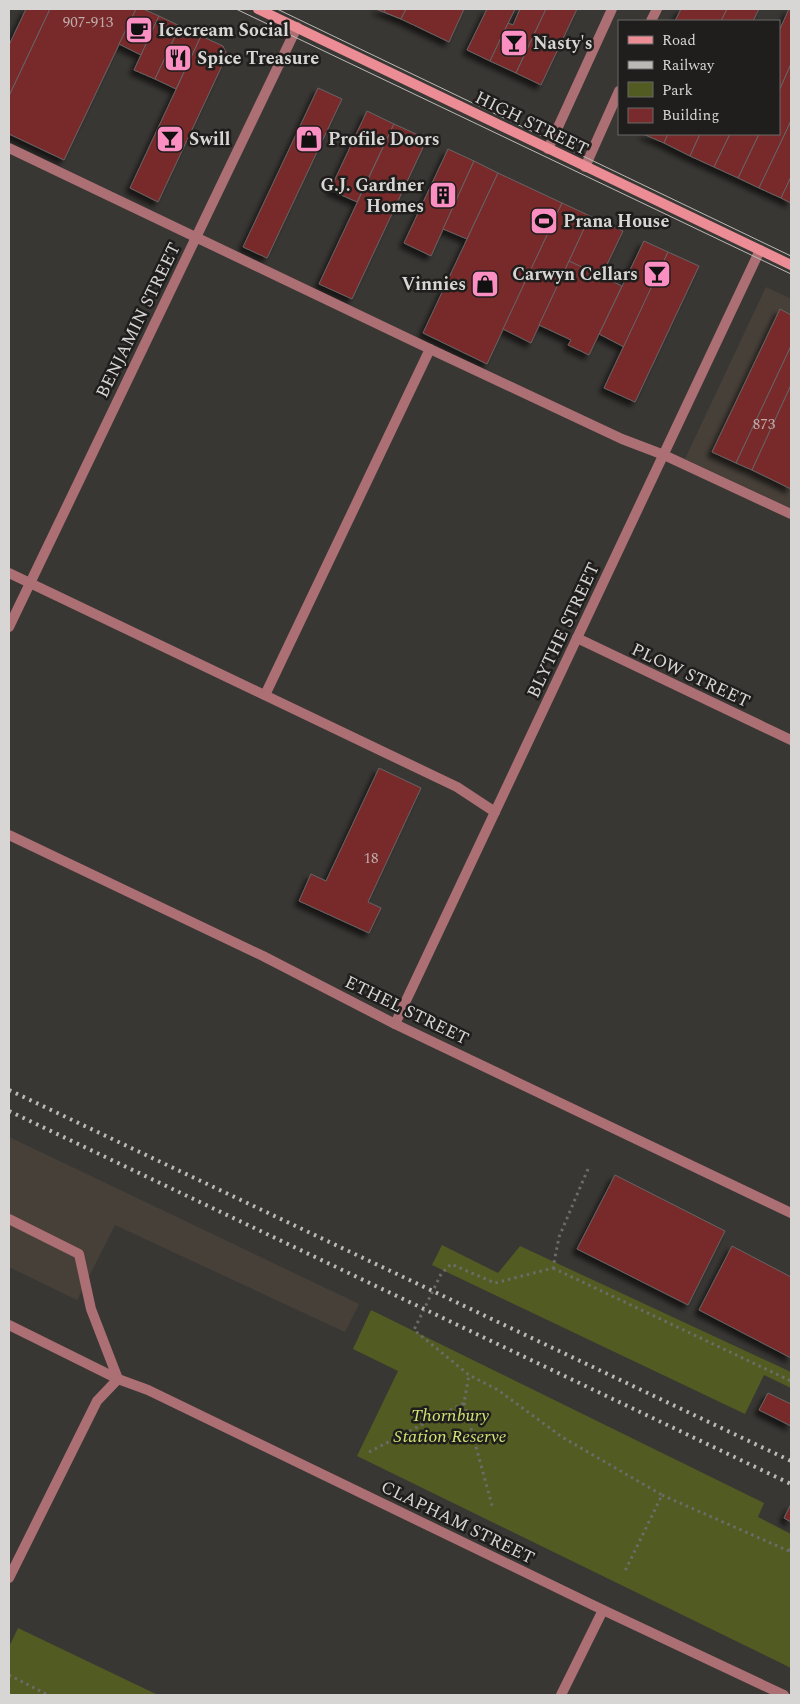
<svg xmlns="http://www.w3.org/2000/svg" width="800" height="1704" font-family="Spectral,serif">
  <defs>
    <filter id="shadow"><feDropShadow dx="-4.5" dy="4.5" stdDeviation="2.5" flood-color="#0009"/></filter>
  </defs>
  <rect width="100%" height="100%" fill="#393734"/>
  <g fill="#474039">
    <polygon points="766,287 791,299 791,508 685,459"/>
    <polygon points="9,1137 359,1304 345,1332 115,1225 77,1300 9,1267"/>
  </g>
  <g fill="#525b21">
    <polygon points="442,1245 498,1273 520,1246 791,1372 791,1388 764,1375 745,1414 432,1265"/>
    <polygon points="371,1310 764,1503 758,1517 791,1534 791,1668 357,1456 398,1371 353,1349"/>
    <polygon points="18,1628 158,1695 9,1695 9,1647"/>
  </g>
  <g fill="#782a2c" stroke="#676363" filter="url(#shadow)">
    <polygon points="26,9 50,9 9,96 9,45"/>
    <polygon points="50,9 136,9 64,160 9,134 9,96"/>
    <polygon points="136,9 143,9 159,16 141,55 119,44"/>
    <polygon points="376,9 406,9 401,19"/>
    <polygon points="385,9 406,9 401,19 384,12"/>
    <polygon points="406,9 464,9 449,42 401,19"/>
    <polygon points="487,9 515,9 490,61 467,50"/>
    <polygon points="520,9 546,9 516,73 490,61 508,23 513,25"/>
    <polygon points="546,9 577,9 541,85 516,73"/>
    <polygon points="681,9 727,9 721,21 675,21"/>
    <polygon points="727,9 759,9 753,21 721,21"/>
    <polygon points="789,9 791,9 791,64 779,91 779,31"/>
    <polygon points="159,16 180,26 155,79 134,70"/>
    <polygon points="180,26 201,36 176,89 155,79"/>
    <polygon points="201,36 223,46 227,55 158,202 130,188"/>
    <polygon points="791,64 791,121 759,188 738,178 759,134 779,134 779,91"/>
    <polygon points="318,88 342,99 267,258 243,247"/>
    <polygon points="367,111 394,124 357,202 330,190"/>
    <polygon points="791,121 791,177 781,198 759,188"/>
    <polygon points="394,124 427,139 352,299 319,284"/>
    <polygon points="643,134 668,134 664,143"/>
    <polygon points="668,134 700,134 690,156 664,143"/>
    <polygon points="700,134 730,134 714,167 690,156"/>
    <polygon points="730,134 759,134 738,178 714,167"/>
    <polygon points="448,149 474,161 431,256 404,243"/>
    <polygon points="474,161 498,173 467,239 443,229"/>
    <polygon points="498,173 562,203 487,364 423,333"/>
    <polygon points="791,177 791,203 781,198"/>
    <polygon points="562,203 590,216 531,343 503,329"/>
    <polygon points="590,216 623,231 601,277 569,261"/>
    <polygon points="644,241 668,252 624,347 599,334"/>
    <polygon points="668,252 699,266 635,402 604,388"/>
    <polygon points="569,261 622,286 589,355 568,345 571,340 539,325"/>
    <polygon points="780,309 791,315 791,346 736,463 712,452"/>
    <polygon points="791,346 791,385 752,470 736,463"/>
    <polygon points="791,385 791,489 752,470"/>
    <polygon points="379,768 421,788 368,902 381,908 369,933 299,901 311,874 326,881"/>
    <polygon points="615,1175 725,1231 688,1305 577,1249"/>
    <polygon points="732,1246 791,1277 791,1358 699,1310"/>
    <polygon points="768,1393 791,1404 791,1426 759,1410"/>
    <polygon points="791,1504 791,1522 784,1518"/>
  </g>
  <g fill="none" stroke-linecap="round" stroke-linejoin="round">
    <g stroke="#6d6b68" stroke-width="3" stroke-dasharray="2.5 4" stroke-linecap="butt">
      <polyline points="588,1169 559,1237 553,1268 495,1283 451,1264 441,1274 414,1330 469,1375 498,1390 562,1437 662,1495 625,1571"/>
      <polyline points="553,1268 791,1381"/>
      <polyline points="464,1403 493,1509"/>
      <polyline points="369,1452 464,1403 469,1375"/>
      <polyline points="662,1495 791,1552"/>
      <polyline points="789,1551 791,1547"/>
      <polyline points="9,1675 48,1695"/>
    </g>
    <g stroke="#ac6f74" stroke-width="10">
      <polyline points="9,148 430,349 265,695"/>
      <polyline points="430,349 622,439 664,455 791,514"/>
      <polyline points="9,573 457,787 495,812"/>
      <polyline points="9,1219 79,1254 91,1309 118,1379"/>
      <polyline points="9,1325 118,1379"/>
    </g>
    <g stroke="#ac6f74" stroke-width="10">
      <polyline points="651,21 657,9"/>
      <polyline points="548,149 612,9"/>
      <polyline points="585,167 619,91"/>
      <polyline points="9,627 297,27"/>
      <polyline points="577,638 791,740"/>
      <polyline points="9,835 263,956 395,1024 791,1213"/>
      <polyline points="395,1024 760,250"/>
      <polyline points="9,1578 97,1401 118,1379 148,1390 603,1610 784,1695"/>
      <polyline points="561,1695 603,1610"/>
    </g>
    <polyline stroke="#ec8d95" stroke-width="10" points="258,9 791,265"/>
    <g stroke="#bab9b6" stroke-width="1">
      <polyline points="236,9 791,274"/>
      <polyline points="277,9 791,256"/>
    </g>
    <g stroke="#bab9b6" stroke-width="4" stroke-dasharray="2.5 5" stroke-linecap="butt">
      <polyline points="9,1090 791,1461"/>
      <polyline points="9,1111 791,1484"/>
    </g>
  </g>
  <defs>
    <g id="cafe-square" transform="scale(1.4375)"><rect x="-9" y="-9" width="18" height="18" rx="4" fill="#fc8fc1" stroke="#1f1e1d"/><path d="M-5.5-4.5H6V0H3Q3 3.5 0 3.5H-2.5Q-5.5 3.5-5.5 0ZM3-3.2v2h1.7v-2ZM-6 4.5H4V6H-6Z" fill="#111"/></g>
    <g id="bar-square" transform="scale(1.4375)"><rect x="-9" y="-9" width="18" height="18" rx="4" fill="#fc8fc1" stroke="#1f1e1d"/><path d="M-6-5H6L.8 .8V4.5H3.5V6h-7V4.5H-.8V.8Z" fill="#111"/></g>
    <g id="restaurant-square" transform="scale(1.4375)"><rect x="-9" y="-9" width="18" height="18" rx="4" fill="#fc8fc1" stroke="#1f1e1d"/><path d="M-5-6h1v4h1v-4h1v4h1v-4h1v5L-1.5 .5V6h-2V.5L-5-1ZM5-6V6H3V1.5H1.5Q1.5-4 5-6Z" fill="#111"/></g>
    <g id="shop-square" transform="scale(1.4375)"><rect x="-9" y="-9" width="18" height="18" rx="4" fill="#fc8fc1" stroke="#1f1e1d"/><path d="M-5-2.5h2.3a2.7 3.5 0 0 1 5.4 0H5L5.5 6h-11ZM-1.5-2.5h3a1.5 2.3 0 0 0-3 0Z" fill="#111"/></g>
    <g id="building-square" transform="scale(1.4375)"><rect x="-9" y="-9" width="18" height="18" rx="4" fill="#fc8fc1" stroke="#1f1e1d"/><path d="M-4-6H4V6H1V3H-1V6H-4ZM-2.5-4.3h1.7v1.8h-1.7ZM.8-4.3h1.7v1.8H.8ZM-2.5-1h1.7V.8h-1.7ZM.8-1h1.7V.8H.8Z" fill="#111"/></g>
    <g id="stadium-square" transform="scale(1.4375)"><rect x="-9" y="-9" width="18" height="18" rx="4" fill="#fc8fc1" stroke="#1f1e1d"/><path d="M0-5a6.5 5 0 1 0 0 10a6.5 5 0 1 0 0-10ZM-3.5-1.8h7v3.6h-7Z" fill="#111"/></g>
  </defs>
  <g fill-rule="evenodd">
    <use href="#cafe-square" x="139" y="30"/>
    <use href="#bar-square" x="514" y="43"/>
    <use href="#restaurant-square" x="178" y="58"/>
    <use href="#bar-square" x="170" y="139"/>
    <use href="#shop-square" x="309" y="139"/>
    <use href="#building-square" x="443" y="195"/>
    <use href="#stadium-square" x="544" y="221"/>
    <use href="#bar-square" x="657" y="274"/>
    <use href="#shop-square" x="485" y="284"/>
  </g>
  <g text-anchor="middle" stroke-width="5" stroke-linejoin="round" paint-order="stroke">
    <g font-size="15" fill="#bfabaa">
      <text x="88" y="27">907-913</text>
      <text x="764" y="429">873</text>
      <text x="371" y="863">18</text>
    </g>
    <g font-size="18" font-weight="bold" fill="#d7d6d4" stroke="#1f1e1d" text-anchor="start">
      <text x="158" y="36">Icecream Social</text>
      <text x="533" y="49">Nasty's</text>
      <text x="197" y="64">Spice Treasure</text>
      <text x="189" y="145">Swill</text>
      <text x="328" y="145">Profile Doors</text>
      <text x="424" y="191" text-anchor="end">G.J. Gardner<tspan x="424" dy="21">Homes</tspan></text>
      <text x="563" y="227">Prana House</text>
      <text x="638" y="280" text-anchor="end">Carwyn Cellars</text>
      <text x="466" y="290" text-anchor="end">Vinnies</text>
    </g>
    <g font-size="18" fill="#d7d6d4" stroke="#1f1e1d">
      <text transform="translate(532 123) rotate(26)" y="6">HIGH STREET</text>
      <text transform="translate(138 320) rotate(-64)" y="6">BENJAMIN STREET</text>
      <text transform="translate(563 630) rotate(-65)" y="6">BLYTHE STREET</text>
      <text transform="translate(691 675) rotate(25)" y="6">PLOW STREET</text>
      <text transform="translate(407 1010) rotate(26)" y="6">ETHEL STREET</text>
      <text transform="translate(458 1522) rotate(26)" y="6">CLAPHAM STREET</text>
    </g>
    <g font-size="18" font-style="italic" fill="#d2e472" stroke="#1f1e1d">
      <text x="450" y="1421">Thornbury<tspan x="450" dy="21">Station Reserve</tspan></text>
    </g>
  </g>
  <rect width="800" height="1704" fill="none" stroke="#d7d6d4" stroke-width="20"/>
  <rect x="618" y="20" width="162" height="115" fill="#1f1e1d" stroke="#696866"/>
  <rect x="628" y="36" width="25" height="8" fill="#ec8d95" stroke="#696866"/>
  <text x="662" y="45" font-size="15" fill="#d7d6d4">Road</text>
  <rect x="628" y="61" width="25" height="8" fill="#bab9b6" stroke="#696866"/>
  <text x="662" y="70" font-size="15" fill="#d7d6d4">Railway</text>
  <rect x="628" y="82" width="25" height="15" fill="#525b21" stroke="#696866"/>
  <text x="662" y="95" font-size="15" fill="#d7d6d4">Park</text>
  <rect x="628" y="108" width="25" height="15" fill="#782a2c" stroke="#696866"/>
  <text x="662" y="120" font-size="15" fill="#d7d6d4">Building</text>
</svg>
